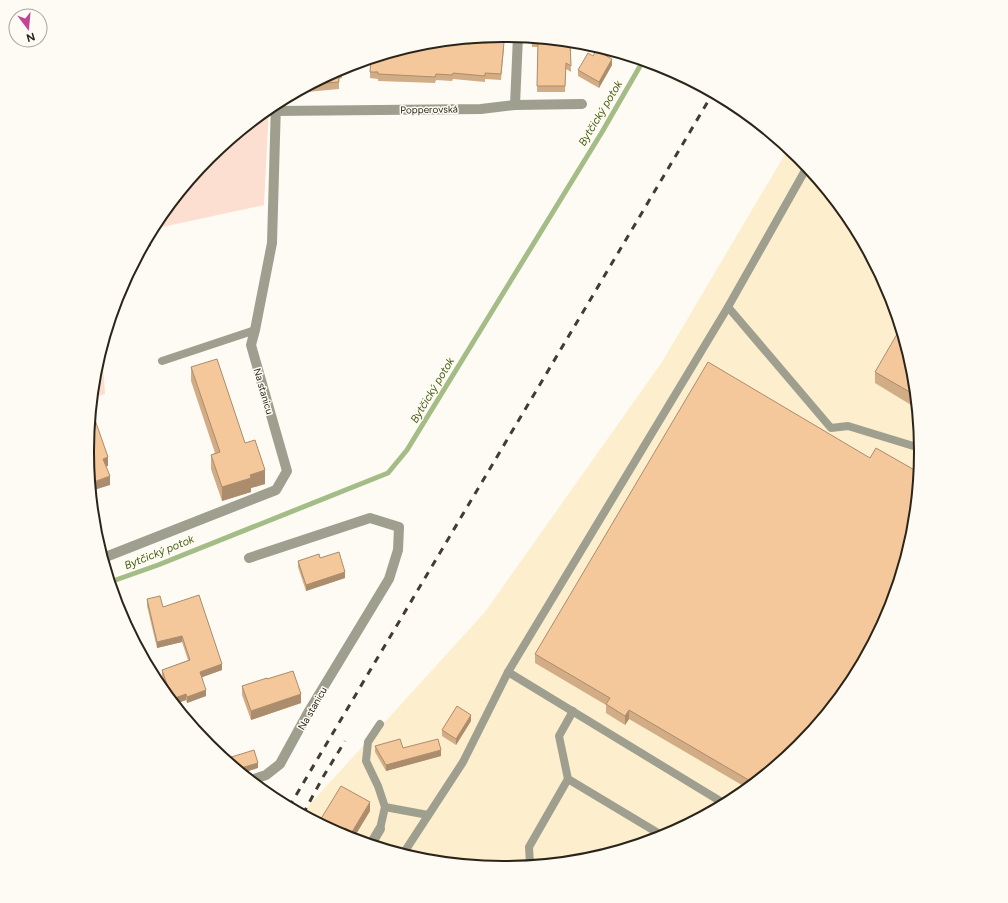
<svg xmlns="http://www.w3.org/2000/svg" width="1008" height="903" font-family="Figtree,sans-serif">
  <rect width="100%" height="100%" fill="#fefbf4"/>
  <polygon fill="#fdeecd" points="788,149 799,157 850,220 889,292 913,370 920,452 912,533 798,746 735,798 663,836 585,860 504,868 423,860 344,836 302,813 485,612 662,362"/>
  <g fill="#fddfd2">
    <polygon points="269,108 264,205 153,229 158,220 210,157"/>
    <polygon points="102,348 105,394 93,398 96,370"/>
  </g>
  <g fill="none" stroke-linecap="round" stroke-linejoin="round">
    <polyline stroke="#a4bd87" stroke-width="5" points="110,582 158,565 388,473 407,450 602,132 643,61"/>
    <g stroke="#9f9f90" stroke-width="8">
      <polyline points="728,307 831,428 848,426 920,448"/>
      <polyline points="162,361 255,330"/>
      <polyline points="508,672 725,804"/>
      <polyline points="573,711 559,736 568,779 663,836"/>
      <polyline points="385,807 428,815"/>
      <polyline points="380,829 385,807 378,786 366,761 368,742 380,724"/>
      <polyline points="403,854 463,762 508,672 728,307 807,167"/>
      <polyline points="530,865 529,847 568,779"/>
    </g>
    <g stroke="#9f9f90" stroke-width="10">
      <polyline points="515,105 518,36"/>
      <polyline points="276,111 481,109 515,105 582,104"/>
      <polyline points="103,558 276,490 287,471 251,345 255,330 272,243 276,103"/>
      <polyline points="249,558 370,518 399,527 398,550 389,579 309,711 280,764 266,775 251,780"/>
      <polyline points="371,844 380,829"/>
    </g>
    <g stroke="#423c30" stroke-width="3" stroke-dasharray="7 7" stroke-linecap="butt">
      <polyline points="289,807 713,93"/>
      <polyline points="303,814 323,777 345,741"/>
    </g>
  </g>
  <g fill="#d2ac85">
    <polygon points="531,38 570,41 571,72 566,69 565,92 537,92 538,47 532,47"/>
    <polygon points="421,44 504,48 501,80 485,79 485,82 453,79 452,81 436,80 435,83 378,81 378,79 370,78 370,72"/>
    <polygon points="612,65 599,88 578,76 578,70"/>
    <polygon points="342,68 342,78 339,79 339,89 296,93"/>
    <polygon points="191,367 245,443 265,484 251,488 251,492 222,501 211,469 211,455 215,453 191,381"/>
    <polygon points="913,370 916,408 875,383 875,372"/>
    <polygon points="320,558 345,578 306,591 298,567 298,561"/>
    <polygon points="147,599 163,607 222,670 202,677 206,696 187,703 186,700 175,704 169,697 162,676 162,670 188,660 182,642 157,648 147,606"/>
    <polygon points="535,654 798,746 747,788 629,719 625,725 606,713 606,705 535,663"/>
    <polygon points="267,679 301,703 251,720 242,695 242,686"/>
    <polygon points="471,721 456,745 442,736 442,730"/>
    <polygon points="375,746 403,748 441,756 386,771 375,752"/>
    <polygon points="370,811 353,839 344,836 319,822"/>
  </g>
  <g fill="#ab8c6c">
    <polygon points="612,59 612,65 599,88 599,82"/>
    <polygon points="151,243 151,246 142,249 144,245"/>
    <polygon points="108,457 108,466 103,467 103,459"/>
    <polygon points="265,470 265,484 251,488 251,492 222,501 222,487 250,475"/>
    <polygon points="110,476 110,485 91,491 91,483"/>
    <polygon points="345,572 345,578 306,591 306,585"/>
    <polygon points="182,636 182,642 157,648 157,642"/>
    <polygon points="222,664 222,670 200,678 200,672"/>
    <polygon points="206,690 206,696 187,703 187,697"/>
    <polygon points="186,694 186,700 175,704 172,700 172,699"/>
    <polygon points="301,694 301,703 251,720 251,711"/>
    <polygon points="629,710 629,719 625,725 625,716"/>
    <polygon points="471,715 471,721 456,745 456,739"/>
    <polygon points="441,750 441,756 386,771 386,765"/>
    <polygon points="258,763 258,768 242,773 237,769"/>
    <polygon points="370,802 370,811 353,839 352,838 352,832"/>
    <polygon points="345,828 345,836 341,834"/>
  </g>
  <g fill="#f4c89b" stroke="#ab8c6c">
    <polygon points="532,38 570,41 571,66 566,63 565,86 537,86 538,41 532,41"/>
    <polygon points="487,41 504,42 501,74 485,73 485,76 453,73 452,75 436,74 435,77 378,74 378,72 370,72 371,59 419,44 421,44 422,43 438,44 438,42 470,44 470,42 487,43"/>
    <polygon points="596,50 612,59 599,82 578,70 588,53 593,56"/>
    <polygon points="342,68 342,71 338,71 339,82 312,84"/>
    <polygon points="149,236 151,243 144,245"/>
    <polygon points="900,329 913,370 915,395 875,372"/>
    <polygon points="217,359 245,443 255,440 265,470 250,475 251,478 222,487 211,455 220,452 191,367"/>
    <polygon points="708,362 870,458 876,448 918,472 912,533 889,611 850,683 798,746 751,785 752,782 629,710 625,716 606,704 610,698 535,654"/>
    <polygon points="94,417 108,457 103,459 110,476 91,483 88,451 91,418"/>
    <polygon points="339,552 345,572 306,585 298,561 319,554 320,558"/>
    <polygon points="199,595 222,664 200,672 206,690 187,697 186,694 172,699 162,670 190,660 182,636 157,642 147,599 160,596 163,607"/>
    <polygon points="293,671 301,694 251,711 242,686 267,678 267,679"/>
    <polygon points="457,706 471,715 456,739 442,730"/>
    <polygon points="400,739 403,748 438,739 441,750 386,765 375,746"/>
    <polygon points="254,750 258,763 237,769 225,759"/>
    <polygon points="341,786 370,802 352,832 345,828 341,834 319,822"/>
  </g>
  <g text-anchor="middle" stroke-width="3" stroke-linejoin="round" paint-order="stroke">
    <g font-size="10" fill="#2b2519" stroke="#fefbf4">
      <text transform="translate(429 109) rotate(-1)" y="4">Popperovská</text>
      <text transform="translate(264 391) rotate(74)" y="4">Na stanicu</text>
      <text transform="translate(312 708) rotate(-60)" y="4">Na stanicu</text>
    </g>
    <g font-size="11" font-style="italic" fill="#425e0f" stroke="#fefbf4">
      <text transform="translate(600 113) rotate(-59)" y="4">Bytčický potok</text>
      <text transform="translate(432 390) rotate(-59)" y="4">Bytčický potok</text>
      <text transform="translate(159 552) rotate(-22)" y="4">Bytčický potok</text>
    </g>
  </g>
  <path d="M0 0H1008V903H0ZM503 42H505A409 409 0 0 1 914 451V452A409 409 0 0 1 505 861H503A409 409 0 0 1 94 452V451A409 409 0 0 1 503 42Z" fill="#fefbf4" fill-rule="evenodd"/>
  <path fill="none" stroke="#2b2519" stroke-width="2" d="M503 42H505A409 409 0 0 1 914 451V452A409 409 0 0 1 505 861H503A409 409 0 0 1 94 452V451A409 409 0 0 1 503 42Z"/>
  <g transform="translate(28 28) rotate(164)"><circle r="19" fill="#fefbf4" stroke="#aaa59c"/>
  <path d="M0-3L7 15L0 10L-7 15Z" fill="#c24594"/>
  <text y="-6" font-size="11" font-weight="bold" text-anchor="middle" fill="#2b2519">N</text>
  </g>
</svg>
